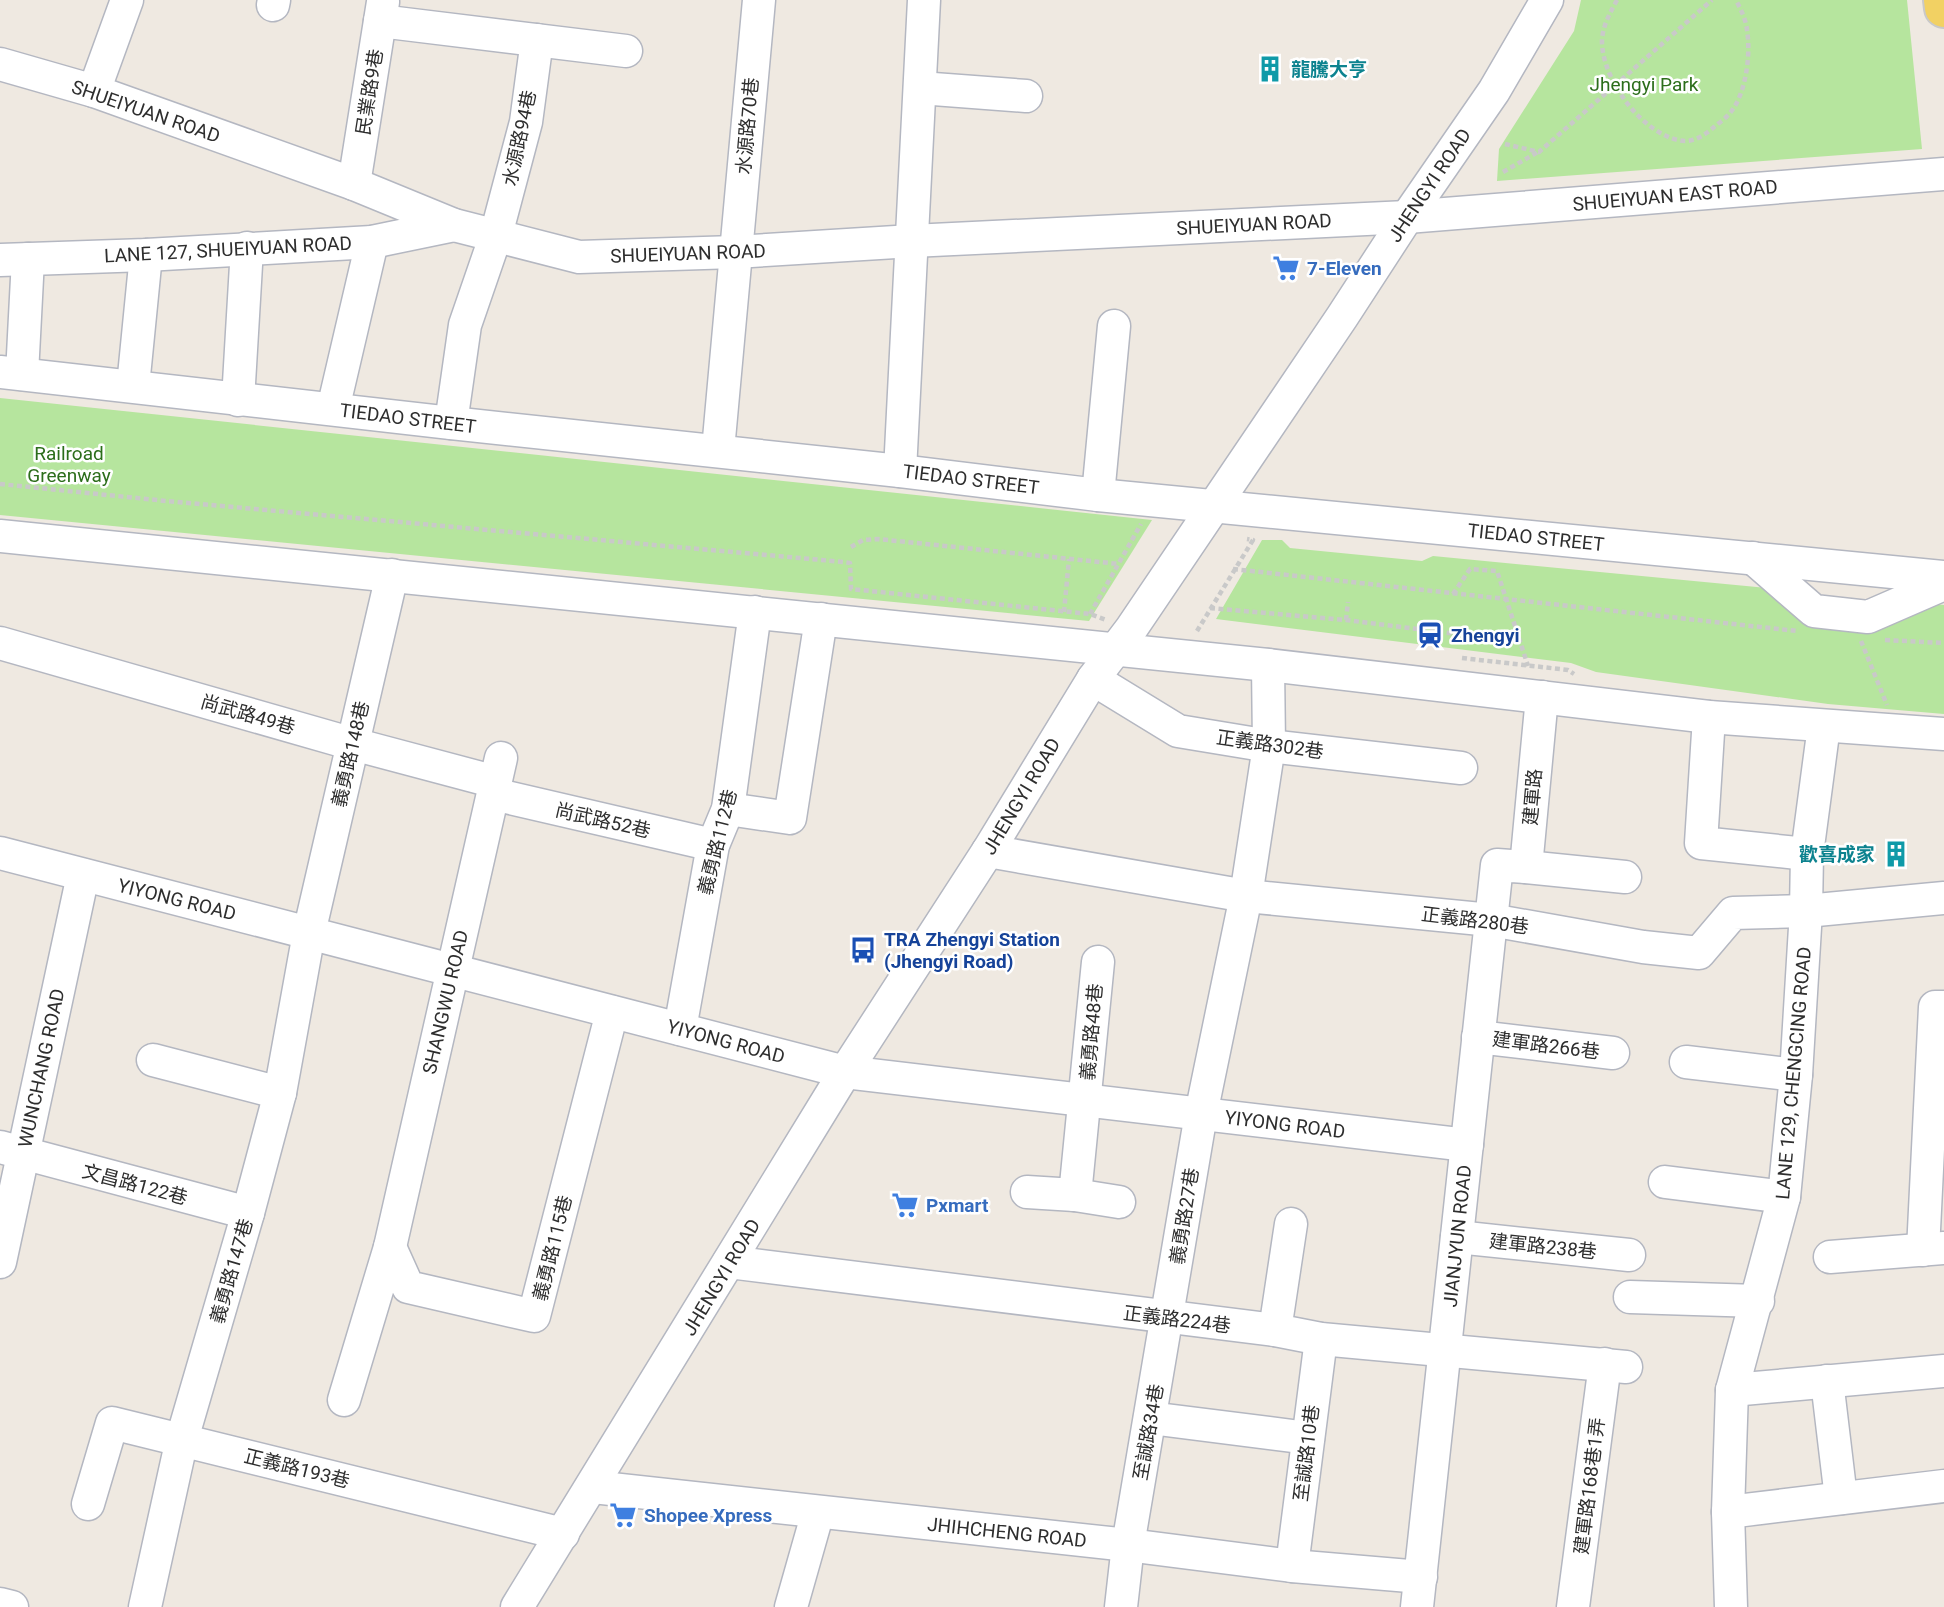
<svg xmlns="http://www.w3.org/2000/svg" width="1944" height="1607" font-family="Roboto,'Noto Sans TC',sans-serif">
  <rect width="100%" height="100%" fill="#efe9e1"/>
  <g fill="#b6e59e">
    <polygon points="1581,0 1907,0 1922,149 1497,181 1499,149 1574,31"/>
    <polygon points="0,398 1152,520 1089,621 0,515"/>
    <polygon points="1262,540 1282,540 1290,548 1422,561 1433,556 1767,588 1814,619 1935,604 1944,605 1944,714 1828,704 1596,672 1571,663 1216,619"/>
  </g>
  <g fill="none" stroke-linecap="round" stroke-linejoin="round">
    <g stroke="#b4b7c1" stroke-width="35">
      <g id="minor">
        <polyline points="273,5 274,0"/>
        <polyline points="380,21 626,51"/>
        <polyline points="0,64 94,91 354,184 454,225 579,257 735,252 912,241 1407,217 1944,174"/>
        <polyline points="920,88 1026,96"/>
        <polyline points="94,91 127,0"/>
        <polyline points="354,184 383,2"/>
        <polyline points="0,260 146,255 372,242 454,225"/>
        <polyline points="0,372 451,423 900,471 1098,495 1944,577"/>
        <polyline points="22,374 28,259"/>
        <polyline points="133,386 146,255"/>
        <polyline points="238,400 247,248"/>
        <polyline points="333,409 372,242"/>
        <polyline points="451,423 465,325 496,235 526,122 537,40"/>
        <polyline points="718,450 759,0"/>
        <polyline points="900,471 924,0"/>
        <polyline points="1098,495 1114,326"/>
        <polyline points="0,536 1268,665 1709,717 1944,734"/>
        <polyline points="1753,558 1814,611 1868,617 1944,584"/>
        <polyline points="0,643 353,744 496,782"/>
        <polyline points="1093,679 1178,731 1269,746 1461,768"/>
        <polyline points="1709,717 1701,843 1807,854"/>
        <polyline points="493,794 713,845"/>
        <polyline points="728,809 790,818 821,619"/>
        <polyline points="988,851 1246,896 1491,920 1643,947 1699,953 1733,913 1806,911 1944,898"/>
        <polyline points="0,853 845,1072 1467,1145"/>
        <polyline points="1526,867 1625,877"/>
        <polyline points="680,1029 713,845 728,809 755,612"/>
        <polyline points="1478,1037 1613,1053"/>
        <polyline points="153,1060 280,1093"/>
        <polyline points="1686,1062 1796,1075"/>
        <polyline points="0,1147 248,1213"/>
        <polyline points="1665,1182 1784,1197"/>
        <polyline points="1027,1192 1075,1195 1119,1202"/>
        <polyline points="1075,1195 1098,962"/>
        <polyline points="1457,1237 1629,1255"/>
        <polyline points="390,1247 408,1287 534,1316 612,1012"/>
        <polyline points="1923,1250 1935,1007 1944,1007"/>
        <polyline points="1830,1257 1944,1248"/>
        <polyline points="0,1262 83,875"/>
        <polyline points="729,1262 1275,1330 1321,1339 1626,1367"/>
        <polyline points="1630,1297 1758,1301"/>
        <polyline points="1275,1330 1291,1224"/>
        <polyline points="1827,1381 1841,1498"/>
        <polyline points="1732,1390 1944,1371"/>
        <polyline points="344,1400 390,1247 501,758"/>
        <polyline points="1150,1418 1308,1438"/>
        <polyline points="593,1487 1128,1545 1292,1566 1421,1577"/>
        <polyline points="88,1504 112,1423 563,1534"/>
        <polyline points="1728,1512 1944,1486"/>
        <polyline points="1292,1566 1321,1339"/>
        <polyline points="0,1604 12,1607"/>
        <polyline points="145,1607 182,1439 248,1213 280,1093 309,933 392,575"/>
        <polyline points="517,1607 845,1072 988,851 1093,679 1131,629 1342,317 1407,217 1494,91 1547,0"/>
        <polyline points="791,1607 818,1512"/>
        <polyline points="1121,1607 1128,1545 1201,1114 1246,896 1269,746 1268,665"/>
        <polyline points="1417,1607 1497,865 1526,867 1542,697"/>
        <polyline points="1573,1607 1605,1364"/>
        <polyline points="1731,1607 1728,1512 1732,1390 1784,1197 1796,1075 1806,911 1807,854 1824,726"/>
      </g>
    </g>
    <g stroke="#c9c9c9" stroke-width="42">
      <polyline id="major" points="1943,0 1944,8"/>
    </g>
    <g stroke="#c9c9c9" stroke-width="4.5" stroke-dasharray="5 3.5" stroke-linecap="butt">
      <path d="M1617 0C1610 13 1603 25 1602 40 1601 79 1644 138 1685 141 1696 141 1706 134 1714 127 1719 123 1726 118 1730 113 1746 94 1751 55 1747 30 1746 20 1741 10 1736 0"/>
      <polyline points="1505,144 1539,152 1712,0"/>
      <polyline points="1503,172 1538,152"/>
      <polyline points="0,484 166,501 844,562 850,563 851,589 1090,614 1106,620"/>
      <polyline points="851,547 863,540 878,539 1119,564"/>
      <polyline points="1233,569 1797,631"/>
      <polyline points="1453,594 1470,569 1497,571 1528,666"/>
      <polyline points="1210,608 1346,620 1520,642"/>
      <polyline points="1064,612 1069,559"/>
      <polyline points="1090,614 1141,524"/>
      <polyline points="1346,620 1348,602"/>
      <polyline points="1197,631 1253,540 1247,539"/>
      <polyline points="1885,640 1944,643"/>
      <polyline points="1861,641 1887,705"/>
      <polyline points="1462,658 1568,670 1574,674"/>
    </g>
    <use href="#minor" stroke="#fff" stroke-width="32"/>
    <use href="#major" stroke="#f2d163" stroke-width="38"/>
  </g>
  <defs>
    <g id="building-bare" transform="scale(2.1)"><path d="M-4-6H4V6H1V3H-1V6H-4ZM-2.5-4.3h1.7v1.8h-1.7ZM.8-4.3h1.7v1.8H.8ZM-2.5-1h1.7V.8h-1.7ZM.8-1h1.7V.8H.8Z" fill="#0f9aa8" stroke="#fff" stroke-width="2.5" paint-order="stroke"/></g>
    <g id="supermarket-bare" transform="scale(2.1)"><path d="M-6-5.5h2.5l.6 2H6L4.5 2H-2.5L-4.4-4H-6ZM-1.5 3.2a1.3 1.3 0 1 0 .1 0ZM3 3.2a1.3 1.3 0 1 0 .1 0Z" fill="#3f7fe0" stroke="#fff" stroke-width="2.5" paint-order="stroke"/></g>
    <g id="station-bare" transform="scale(2.1)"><path d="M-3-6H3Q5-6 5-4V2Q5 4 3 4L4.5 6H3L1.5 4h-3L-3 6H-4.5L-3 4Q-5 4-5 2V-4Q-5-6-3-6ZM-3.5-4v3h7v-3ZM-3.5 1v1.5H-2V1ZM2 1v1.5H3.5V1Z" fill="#1a4fb4" stroke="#fff" stroke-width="2.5" paint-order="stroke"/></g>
    <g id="bus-bare" transform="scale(2.1)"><path d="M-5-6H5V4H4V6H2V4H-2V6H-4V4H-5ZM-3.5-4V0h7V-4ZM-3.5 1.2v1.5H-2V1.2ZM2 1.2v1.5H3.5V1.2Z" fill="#1a4fb4" stroke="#fff" stroke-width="2.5" paint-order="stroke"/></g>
  </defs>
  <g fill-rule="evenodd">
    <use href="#building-bare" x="1270" y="69"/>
    <use href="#supermarket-bare" x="1286" y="268"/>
    <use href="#station-bare" x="1430" y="635"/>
    <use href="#building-bare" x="1896" y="854"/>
    <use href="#bus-bare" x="863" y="950"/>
    <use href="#supermarket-bare" x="905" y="1205"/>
    <use href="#supermarket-bare" x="623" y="1515"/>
  </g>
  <g text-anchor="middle" stroke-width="5" stroke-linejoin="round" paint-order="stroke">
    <g font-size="19" font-weight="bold" fill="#0d838f" stroke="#fff" text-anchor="start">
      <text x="1291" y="76">龍騰大亨</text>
      <text x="1875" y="861" text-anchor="end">歡喜成家</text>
    </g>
    <g font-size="19" fill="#2c6e1b" stroke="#fff">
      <text x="1644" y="91">Jhengyi Park</text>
      <text x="69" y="460">Railroad<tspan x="69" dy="22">Greenway</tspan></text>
    </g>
    <g font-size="19" fill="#2e2e2e" stroke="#fff">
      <text transform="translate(369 92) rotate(-81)" y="7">民業路9巷</text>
      <text transform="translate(146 111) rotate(19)" y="7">SHUEIYUAN ROAD</text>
      <text transform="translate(747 126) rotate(-85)" y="7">水源路70巷</text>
      <text transform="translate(519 138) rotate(-78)" y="7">水源路94巷</text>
      <text transform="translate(1429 185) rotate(-56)" y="7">JHENGYI ROAD</text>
      <text transform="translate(1675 195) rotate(-5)" y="7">SHUEIYUAN EAST ROAD</text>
      <text transform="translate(1254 224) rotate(-3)" y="7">SHUEIYUAN ROAD</text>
      <text transform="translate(228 249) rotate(-3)" y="7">LANE 127, SHUEIYUAN ROAD</text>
      <text transform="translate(688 253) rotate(-2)" y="7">SHUEIYUAN ROAD</text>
      <text transform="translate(408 418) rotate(7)" y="7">TIEDAO STREET</text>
      <text transform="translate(971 479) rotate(7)" y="7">TIEDAO STREET</text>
      <text transform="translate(1536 537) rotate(6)" y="7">TIEDAO STREET</text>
      <text transform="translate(248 714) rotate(16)" y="7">尚武路49巷</text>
      <text transform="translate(1270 744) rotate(8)" y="7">正義路302巷</text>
      <text transform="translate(350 754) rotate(-77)" y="7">義勇路148巷</text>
      <text transform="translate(1021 796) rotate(-59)" y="7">JHENGYI ROAD</text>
      <text transform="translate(1532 797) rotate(-85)" y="7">建軍路</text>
      <text transform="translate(603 820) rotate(13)" y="7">尚武路52巷</text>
      <text transform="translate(717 842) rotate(-76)" y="7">義勇路112巷</text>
      <text transform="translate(177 899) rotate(14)" y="7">YIYONG ROAD</text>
      <text transform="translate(1475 920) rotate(7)" y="7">正義路280巷</text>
      <text transform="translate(445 1002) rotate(-77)" y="7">SHANGWU ROAD</text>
      <text transform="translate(1091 1032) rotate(-85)" y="7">義勇路48巷</text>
      <text transform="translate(726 1041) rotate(15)" y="7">YIYONG ROAD</text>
      <text transform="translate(1546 1045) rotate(7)" y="7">建軍路266巷</text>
      <text transform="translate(41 1068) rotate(-78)" y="7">WUNCHANG ROAD</text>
      <text transform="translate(1793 1073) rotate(-85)" y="7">LANE 129, CHENGCING ROAD</text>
      <text transform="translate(1285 1124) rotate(7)" y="7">YIYONG ROAD</text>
      <text transform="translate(135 1184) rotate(15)" y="7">文昌路122巷</text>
      <text transform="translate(1184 1216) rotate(-81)" y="7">義勇路27巷</text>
      <text transform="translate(1457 1236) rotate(-84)" y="7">JIANJYUN ROAD</text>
      <text transform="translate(1543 1246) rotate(6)" y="7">建軍路238巷</text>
      <text transform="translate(552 1248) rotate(-76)" y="7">義勇路115巷</text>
      <text transform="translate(231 1271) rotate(-74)" y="7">義勇路147巷</text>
      <text transform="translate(721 1277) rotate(-59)" y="7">JHENGYI ROAD</text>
      <text transform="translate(1177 1319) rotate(7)" y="7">正義路224巷</text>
      <text transform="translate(1148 1432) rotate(-80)" y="7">至誠路34巷</text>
      <text transform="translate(1306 1453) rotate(-83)" y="7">至誠路10巷</text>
      <text transform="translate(297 1468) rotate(14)" y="7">正義路193巷</text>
      <text transform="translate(1589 1486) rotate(-83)" y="7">建軍路168巷1弄</text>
      <text transform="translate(1007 1532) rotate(6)" y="7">JHIHCHENG ROAD</text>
    </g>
    <g font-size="19" font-weight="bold" fill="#366cbe" stroke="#fff" text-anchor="start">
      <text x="1307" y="275">7-Eleven</text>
      <text x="926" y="1212">Pxmart</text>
      <text x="644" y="1522">Shopee Xpress</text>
    </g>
    <g font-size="19" font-weight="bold" fill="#164399" stroke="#fff" text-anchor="start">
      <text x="1451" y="642">Zhengyi</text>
      <text x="884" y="946">TRA Zhengyi Station<tspan x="884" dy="22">(Jhengyi Road)</tspan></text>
    </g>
  </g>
</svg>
